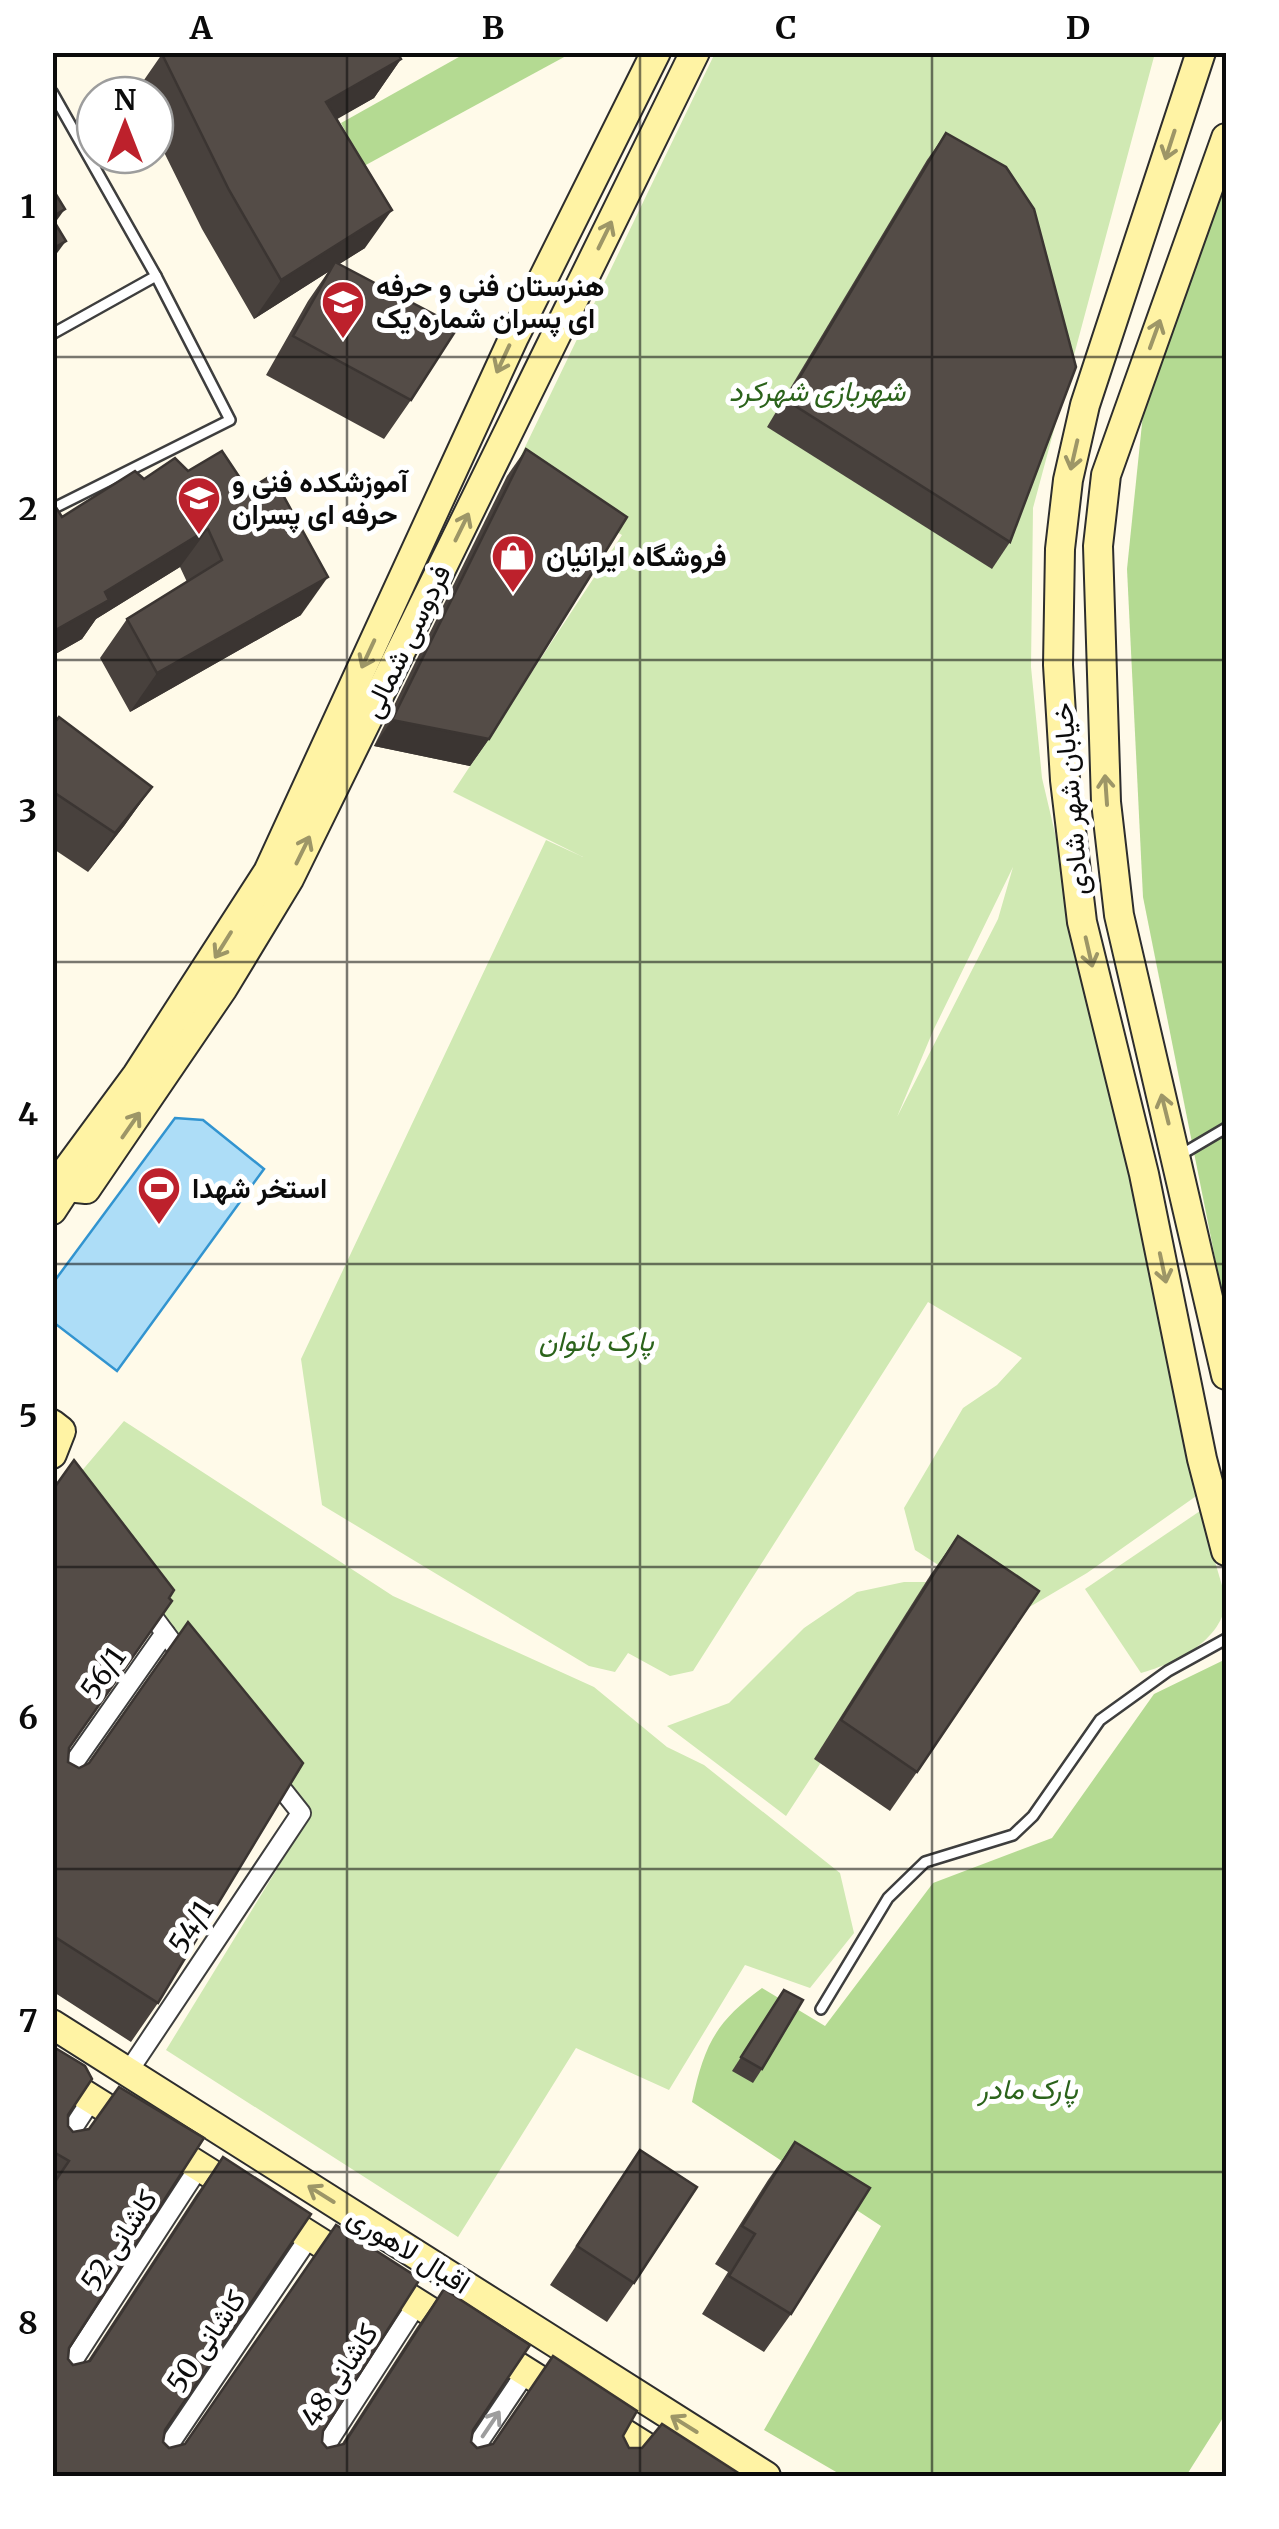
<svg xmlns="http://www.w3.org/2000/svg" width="1279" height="2529" font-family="Merriweather,Vazirmatn,serif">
  <rect width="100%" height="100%" fill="#fffae9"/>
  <g fill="#d0e9b3" fill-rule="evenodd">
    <path d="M715 53H1155L1033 508 1031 667 1042 778 1209 1487 1087 1573 1016 1615 915 1550 904 1508 963 1408 997 1385 1022 1358 928 1302 693 1671 670 1676 628 1653 615 1672 589 1666 322 1505 301 1359 546 840 583 857 453 792 622 535 513 472ZM1013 867 998 919 897 1117 933 1031Z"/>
    <polygon points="124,1421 393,1596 594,1687 667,1747 704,1765 840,1873 854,1933 810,1988 745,1965 669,2090 576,2048 458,2237 166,2050 310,1815 69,1486"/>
    <path d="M1200 1511 1226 1599C1224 1640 1176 1663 1141 1673L1085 1589Z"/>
    <polygon points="904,1582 939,1582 786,1816 667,1726 729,1703 804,1628 857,1592"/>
  </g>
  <g fill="#b4da92">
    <polygon points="563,52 566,56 364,166 341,123 466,53"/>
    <polygon points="1226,163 1226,1313 1143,897 1127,569 1143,414"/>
    <path d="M1226 1659V2413L1186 2476H843L764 2430 881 2226 692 2102C704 2046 715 2022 762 1988L825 2026 933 1883 1052 1838 1154 1694Z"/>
  </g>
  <polygon fill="#adddf7" stroke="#3294d0" stroke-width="2.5" points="175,1118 203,1120 264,1169 117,1371 53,1322 53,1283"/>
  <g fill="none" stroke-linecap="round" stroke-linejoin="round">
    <g stroke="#3e3e3e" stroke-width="14">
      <g id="service">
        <polyline points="52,92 156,276 230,420 52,509"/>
        <polyline points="52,334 156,276"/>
        <polyline points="1182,1154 1226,1128"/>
        <polyline points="821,2009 888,1898 925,1862 1013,1835 1033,1816 1100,1720 1168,1671 1226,1639"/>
      </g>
    </g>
    <g stroke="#3e3e3e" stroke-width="22">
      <g id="minor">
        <polyline points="145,1606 186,1661"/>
        <polyline points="52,1794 165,1633"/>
        <polyline points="128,2072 301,1813 270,1774"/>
        <polyline points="52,2160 92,2099"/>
        <polyline points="52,2393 199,2167"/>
        <polyline points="148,2476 310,2236"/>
        <polyline points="306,2476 417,2304"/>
        <polyline points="456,2476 526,2372"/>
      </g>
    </g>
    <g stroke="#2d2d2d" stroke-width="32">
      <g id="secondary">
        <polyline points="1201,52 1085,405 1068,480 1060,549 1058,665 1065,780 1082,922 1144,1174 1202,1459 1226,1551"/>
        <polyline points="1226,138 1106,475 1098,546 1106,802 1119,915 1226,1375"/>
        <polyline points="67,1187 86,1189 223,988 289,879 695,52"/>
        <polyline points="52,1210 67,1187 64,1174 137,1075 268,872 514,337 656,52"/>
        <polyline points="52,1424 61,1431 52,1454"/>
        <polyline points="52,2024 766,2476"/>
        <polyline points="52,2074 692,2476"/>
      </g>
    </g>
    <use href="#service" stroke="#fff" stroke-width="9"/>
    <use href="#minor" stroke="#fff" stroke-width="18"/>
    <use href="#secondary" stroke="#fff3a4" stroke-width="28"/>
  </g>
  <g fill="#48413d">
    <polygon points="162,54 401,59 374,98 336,119 365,248 339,264 411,400 384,439 266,375 308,301 328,272 254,319 202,229 155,134 155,95 136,95 135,93"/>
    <polygon points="946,133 1010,542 992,569 767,427 927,160"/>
    <polygon points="526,449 489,739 470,766 374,746 507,476"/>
    <polygon points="175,458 301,615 130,712 100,658 127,619 187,582 180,567 96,619 82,639 52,656 52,501 62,517 144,479"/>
    <polygon points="52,726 152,787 124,826 88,872 52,848"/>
    <polygon points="52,1490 69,1748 68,1762 158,2003 131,2042 52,1991"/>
    <polygon points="958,1536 917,1772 890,1811 814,1759 931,1574"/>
    <polygon points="784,1990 762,2069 753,2083 732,2071"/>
    <polygon points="52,2046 68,2115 68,2126 73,2132 68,2359 73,2365 87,2362 196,2195 223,2157 165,2430 163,2442 169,2448 323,2431 322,2442 327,2448 341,2445 417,2327 444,2289 473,2430 471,2442 477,2448 492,2445 553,2356 623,2436 629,2448 52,2476"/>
    <polygon points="795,2142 791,2314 764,2352 702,2314 728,2272 715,2264 768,2180"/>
    <polygon points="640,2150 634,2283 607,2322 550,2285"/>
  </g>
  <g fill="#3b3532">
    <polygon points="401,59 374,98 299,141 326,102"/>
    <polygon points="65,209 52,227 52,217"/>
    <polygon points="392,210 365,248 330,270 335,262 328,272 254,319 281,280"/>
    <polygon points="66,241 52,260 52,249"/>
    <polygon points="208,529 180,567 96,619 82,639 52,656 52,632 105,592"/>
    <polygon points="328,577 301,615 130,712 157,673"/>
    <polygon points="392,720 489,739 470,766 374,746"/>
    <polygon points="152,787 124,826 88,872 115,833"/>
  </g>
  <g fill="#544c47" stroke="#3b3532" stroke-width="2.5">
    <polygon points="165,52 397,52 401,59 326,102 392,210 281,280 229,190 162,54"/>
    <polygon points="946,133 1006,167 1034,209 1076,367 1010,542 786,400"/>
    <polygon points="52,188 65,209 52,217"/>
    <polygon points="52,218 66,241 52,249"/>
    <polygon points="335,262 458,327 411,400 293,336"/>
    <polygon points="526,449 627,517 489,739 392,720"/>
    <polygon points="222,451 248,490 272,475 328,577 157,673 127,619 222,560 208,529 105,592 109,600 52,632 52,501 62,517 135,471 144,479 175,458 188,471"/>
    <polygon points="59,717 152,787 115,833 52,791 52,726"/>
    <polygon points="74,1460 174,1590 169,1598 172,1601 69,1748 68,1762 79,1768 89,1763 188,1622 303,1763 158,2003 52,1935 52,1491"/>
    <polygon points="958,1536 1039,1591 917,1772 841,1720"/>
    <polygon points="784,1990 803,2000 762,2069 741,2057"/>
    <polygon points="52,2046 85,2066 92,2079 68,2115 68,2126 73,2132 89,2129 119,2087 204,2138 69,2348 68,2359 73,2365 90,2361 223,2157 311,2214 165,2430 163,2442 169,2448 185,2444 336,2225 420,2279 323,2431 322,2442 327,2448 344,2444 444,2289 530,2345 473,2430 471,2442 477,2448 493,2444 553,2356 637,2411 623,2436 629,2448 642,2448 662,2424 743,2476 52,2476 52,2186 69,2161 52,2151"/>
    <polygon points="795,2142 870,2188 791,2314 729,2276 755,2234 742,2226"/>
    <polygon points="640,2150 697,2187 634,2283 577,2246"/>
  </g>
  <defs><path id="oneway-shaft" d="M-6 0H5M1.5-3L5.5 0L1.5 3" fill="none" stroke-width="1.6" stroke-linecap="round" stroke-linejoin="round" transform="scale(2.5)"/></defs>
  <g stroke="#9d9667">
    <use href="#oneway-shaft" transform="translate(1170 145) rotate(108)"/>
    <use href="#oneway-shaft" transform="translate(605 235) rotate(-64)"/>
    <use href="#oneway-shaft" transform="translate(1155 334) rotate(-70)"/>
    <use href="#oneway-shaft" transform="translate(503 359) rotate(115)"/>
    <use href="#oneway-shaft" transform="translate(1074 455) rotate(103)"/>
    <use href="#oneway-shaft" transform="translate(462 527) rotate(-64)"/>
    <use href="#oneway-shaft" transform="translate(368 654) rotate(115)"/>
    <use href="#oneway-shaft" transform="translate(1106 790) rotate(-94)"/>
    <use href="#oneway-shaft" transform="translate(303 850) rotate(-64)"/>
    <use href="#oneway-shaft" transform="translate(223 945) rotate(122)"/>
    <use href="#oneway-shaft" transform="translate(1089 952) rotate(77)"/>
    <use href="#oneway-shaft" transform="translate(1165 1109) rotate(-104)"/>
    <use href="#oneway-shaft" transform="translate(131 1125) rotate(-55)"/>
    <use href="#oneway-shaft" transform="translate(1163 1268) rotate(78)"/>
    <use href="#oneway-shaft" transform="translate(321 2194) rotate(-148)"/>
    <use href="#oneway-shaft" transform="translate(684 2424) rotate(-148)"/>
  </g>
  <use stroke="#9d9d9d" href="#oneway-shaft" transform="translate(491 2424) rotate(-56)"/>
  <path fill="none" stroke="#0b0b0b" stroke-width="2.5" stroke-opacity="0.55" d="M347 52V2476M640 52V2476M932 52V2476M52 357H1226M52 660H1226M52 962H1226M52 1264H1226M52 1567H1226M52 1869H1226M52 2172H1226"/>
  <defs>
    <g id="school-pin" transform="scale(2.25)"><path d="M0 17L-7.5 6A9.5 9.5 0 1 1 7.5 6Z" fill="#bd212c" stroke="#fff"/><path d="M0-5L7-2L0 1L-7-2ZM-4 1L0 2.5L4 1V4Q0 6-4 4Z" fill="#fff"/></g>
    <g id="university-pin" transform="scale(2.25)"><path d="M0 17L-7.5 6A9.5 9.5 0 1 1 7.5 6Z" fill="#bd212c" stroke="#fff"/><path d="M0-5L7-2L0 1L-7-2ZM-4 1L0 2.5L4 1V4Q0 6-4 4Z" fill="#fff"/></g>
    <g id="shop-pin" transform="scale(2.25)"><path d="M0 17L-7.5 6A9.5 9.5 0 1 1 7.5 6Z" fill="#bd212c" stroke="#fff"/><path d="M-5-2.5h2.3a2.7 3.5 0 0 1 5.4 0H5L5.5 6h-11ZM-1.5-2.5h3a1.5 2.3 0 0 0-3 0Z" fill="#fff"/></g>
    <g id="stadium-pin" transform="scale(2.25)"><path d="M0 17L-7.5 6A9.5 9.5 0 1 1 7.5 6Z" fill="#bd212c" stroke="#fff"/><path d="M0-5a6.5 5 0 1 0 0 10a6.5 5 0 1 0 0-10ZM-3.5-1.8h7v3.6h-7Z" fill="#fff"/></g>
  </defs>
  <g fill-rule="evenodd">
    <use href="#school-pin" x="343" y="302"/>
    <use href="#university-pin" x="199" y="498"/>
    <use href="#shop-pin" x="513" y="556"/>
    <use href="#stadium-pin" x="159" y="1188"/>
  </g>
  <g text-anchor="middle" stroke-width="10" stroke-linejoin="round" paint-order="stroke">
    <g font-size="28" font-weight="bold" fill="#0b0b0b" stroke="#fff" text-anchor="start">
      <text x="376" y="296">هنرستان فنی و حرفه<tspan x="376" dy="32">ای پسران شماره یک</tspan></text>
      <text x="232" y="492">آموزشکده فنی و<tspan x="232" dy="32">حرفه ای پسران</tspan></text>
      <text x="546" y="566">فروشگاه ایرانیان</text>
      <text x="192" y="1198">استخر شهدا</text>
    </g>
    <g font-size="28" font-style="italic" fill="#2b631b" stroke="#fff">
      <text x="817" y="401">شهربازی شهرکرد</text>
      <text x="596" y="1351">پارک بانوان</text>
      <text x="1028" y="2099">پارک مادر</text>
    </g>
    <g font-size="28" fill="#0b0b0b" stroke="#fff">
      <text transform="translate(406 641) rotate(-64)" y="10">فردوسی شمالی</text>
      <text transform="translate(1070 799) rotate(-95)" y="10">خیابان شهر شادی</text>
      <text transform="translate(103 1673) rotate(-55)" y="10">56/1</text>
      <text transform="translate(191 1927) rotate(-57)" y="10">54/1</text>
      <text transform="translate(119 2240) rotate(-57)" y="10">کاشانی 52</text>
      <text transform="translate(409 2250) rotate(32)" y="10">اقبال لاهوری</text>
      <text transform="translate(206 2341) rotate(-56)" y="10">کاشانی 50</text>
      <text transform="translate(339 2375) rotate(-57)" y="10">کاشانی 48</text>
    </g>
  </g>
  <rect width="1279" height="2529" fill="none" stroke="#ffffff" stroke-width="110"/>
  <g transform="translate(125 125)"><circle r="48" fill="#ffffff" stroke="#9d9d9d" stroke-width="2.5"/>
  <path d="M0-8L18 38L0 25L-18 38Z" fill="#bd212c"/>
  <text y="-15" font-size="28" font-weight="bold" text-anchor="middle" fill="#0b0b0b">N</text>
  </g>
  <rect x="55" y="55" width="1169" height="2419" fill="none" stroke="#0b0b0b" stroke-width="4"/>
  <g font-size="32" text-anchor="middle" font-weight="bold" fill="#0b0b0b">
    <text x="201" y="39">A</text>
    <text x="493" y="39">B</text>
    <text x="786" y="39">C</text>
    <text x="1078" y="39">D</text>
    <text x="28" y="218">1</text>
    <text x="28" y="520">2</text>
    <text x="28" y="822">3</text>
    <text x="28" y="1125">4</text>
    <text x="28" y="1427">5</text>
    <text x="28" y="1729">6</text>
    <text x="28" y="2032">7</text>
    <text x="28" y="2334">8</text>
  </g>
</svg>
